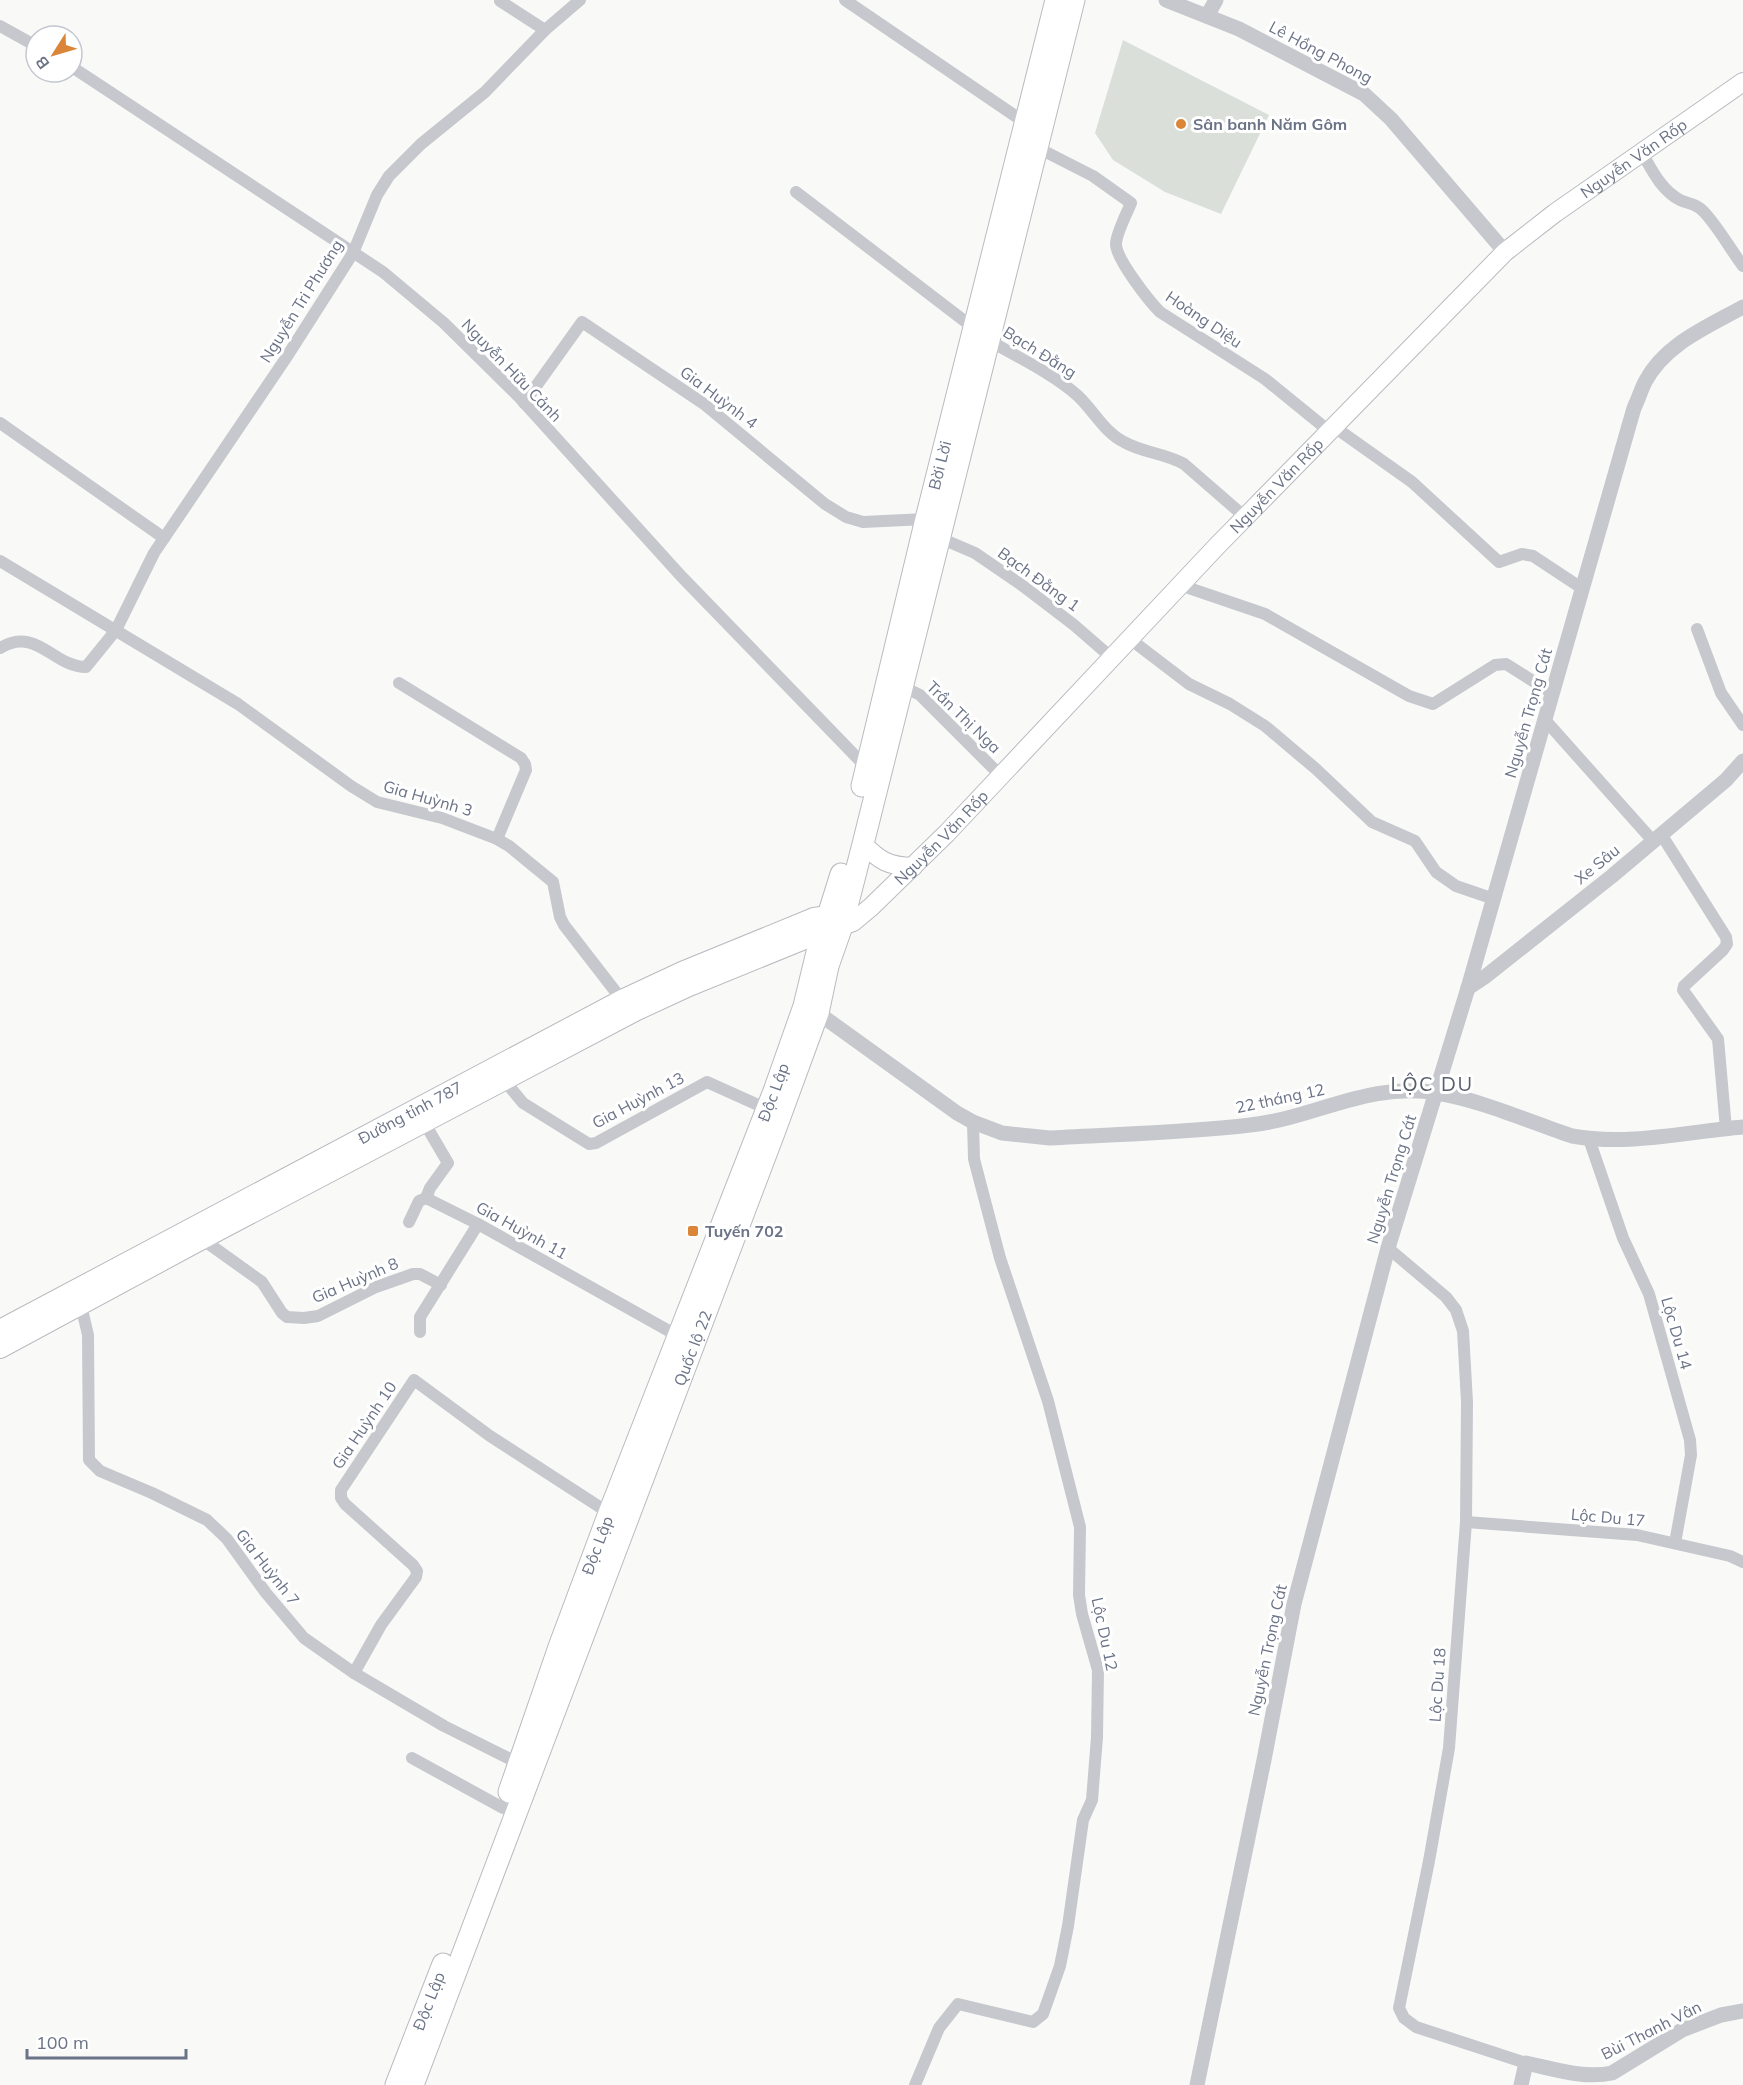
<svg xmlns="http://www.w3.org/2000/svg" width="1743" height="2085" font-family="Mulish,sans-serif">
  <rect width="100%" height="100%" fill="#f9faf8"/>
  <polygon fill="#dae0d9" points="1123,40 1269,115 1221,214 1165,192 1113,160 1095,133"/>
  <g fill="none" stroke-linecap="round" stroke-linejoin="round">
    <g stroke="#b9bbc1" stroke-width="20">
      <g id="secondary">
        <path d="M863 844C880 861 888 866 913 867"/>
        <path id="s1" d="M842 926 853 922 871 907 947 833 1216 547 1505 252 1555 213 1743 82"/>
      </g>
    </g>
    <g stroke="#b7babf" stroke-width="22">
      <g id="primary">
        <path id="s2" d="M0 1330 622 1000 682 972 814 918 828 916"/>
        <polyline points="0,1348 202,1239 637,1010 689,986 824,931"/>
      </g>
    </g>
    <g stroke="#b9bbbf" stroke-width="23">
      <g id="trunk">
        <path id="s3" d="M862 786 926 519 1056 0"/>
        <path id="s4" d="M509 1792 559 1647 609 1513 774 1091 804 1006 818 948 841 874"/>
        <path id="s5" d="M396 2085 443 1964"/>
        <path id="s6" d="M413 2085 774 1133 818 1013 828 966 842 926 863 844 1074 0"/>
      </g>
    </g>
    <g stroke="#c6c8cd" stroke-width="12">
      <polyline points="845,0 1027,124"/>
      <polyline points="500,1 545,30"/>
      <polyline points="0,26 36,46"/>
      <polyline points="72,67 383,272 444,323 519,397 681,576 867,768"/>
      <path d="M1038 148 1093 176 1131 203C1127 213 1116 234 1116 244 1116 259 1149 301 1160 312L1265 379 1329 431"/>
      <path d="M1642 153C1652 170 1661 190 1680 200 1689 204 1697 204 1704 212 1719 228 1730 249 1743 266"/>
      <polyline points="796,192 975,329"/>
      <path d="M988 340C1016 356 1055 375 1078 396 1094 411 1104 432 1124 442 1143 453 1165 453 1184 464L1245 517"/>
      <polyline points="524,403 582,322 704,404 825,504 846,517 863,522 926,519"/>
      <polyline points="0,423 164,538"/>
      <polyline points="1333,426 1412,482 1499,562 1522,554 1533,556 1583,589"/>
      <polyline points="940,538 975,553 1023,586 1074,625 1112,658"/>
      <polyline points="0,561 238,704 351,786 377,802 442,818 497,839 509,846 553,882 560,917 564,925 622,1000"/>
      <polyline points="1180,585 1265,614 1409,696 1433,704 1495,665 1506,664 1552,693"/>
      <polyline points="1697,629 1721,693 1743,725"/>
      <polyline points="1130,639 1189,684 1230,704 1265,726 1316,769 1372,822 1415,841 1436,872 1456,886 1494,899"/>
      <path d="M0 648C37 626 53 667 86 667L116 630 154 553 286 358 353 253 377 195 389 176 421 144 485 92 545 30 580 0"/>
      <polyline points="399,683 521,758 525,764 526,770 497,839"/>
      <polyline points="902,686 920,695 1001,776"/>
      <polyline points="1546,721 1653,841"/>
      <polyline points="1661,834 1726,937 1727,944 1723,950 1684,986 1683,990 1718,1039 1726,1129"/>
      <polyline points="504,1080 523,1103 589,1144 596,1143 707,1082 767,1109"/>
      <polyline points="424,1122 448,1163 430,1188 426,1198"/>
      <polyline points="1589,1139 1623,1238 1649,1294 1690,1440 1691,1455 1675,1543"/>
      <polyline points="426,1198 478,1224 678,1336"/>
      <polyline points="409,1222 419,1201 426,1198"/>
      <polyline points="202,1239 262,1282 282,1313 287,1317 304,1318 318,1316 376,1287 413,1274 420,1274 441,1285"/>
      <polyline points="1388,1248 1446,1297 1456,1310 1463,1331 1467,1402 1466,1522 1449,1748 1429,1861 1399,2008 1404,2018 1416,2027 1526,2063"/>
      <polyline points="81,1305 88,1335 89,1460 100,1471 152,1493 207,1520 227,1539 266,1593 304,1638 354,1673 444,1726 520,1764"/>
      <polyline points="420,1332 420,1317 478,1224"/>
      <polyline points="1466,1522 1637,1535 1730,1556 1743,1562"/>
      <polyline points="354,1673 381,1625 416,1577 417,1571 413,1565 345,1504 341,1498 341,1490 414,1380 490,1436 609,1513"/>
      <polyline points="412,1758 503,1808"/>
      <polyline points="915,2085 939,2028 958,2004 1033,2022 1043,2014 1060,1966 1068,1926 1083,1820 1092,1800 1097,1737 1098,1670 1082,1614 1079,1595 1080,1527 1048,1401 1000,1258 974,1159 973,1122"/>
    </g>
    <g stroke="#c6c8cd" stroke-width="15">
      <polyline points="1166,0 1239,29 1364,94 1391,119 1505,252"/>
      <polyline points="1207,16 1216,0"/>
      <polyline points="1468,988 1486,976 1612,876 1726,780 1743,761"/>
      <path d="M818 1013 957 1113 973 1122 1002 1133 1050 1138C1117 1134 1184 1133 1250 1125 1315 1118 1369 1081 1437 1093 1481 1100 1530 1122 1572 1136 1628 1146 1686 1132 1743 1127"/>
      <path d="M1197 2085 1264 1760 1294 1604 1388 1248 1468 988 1634 408C1638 400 1641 390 1645 382 1665 344 1707 327 1743 307"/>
      <path d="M1521 2085 1526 2063C1554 2069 1584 2079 1612 2073L1682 2030 1721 2015 1743 2011"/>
    </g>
    <use href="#secondary" stroke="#fff" stroke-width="18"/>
    <use href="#primary" stroke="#fff" stroke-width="20"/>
    <use href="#trunk" stroke="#fff" stroke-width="21"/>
  </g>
  <g fill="#da8538" stroke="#fff" stroke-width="2">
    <circle cx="1181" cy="124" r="6"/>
    <rect x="687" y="1225" width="12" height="12" rx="3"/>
  </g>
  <g text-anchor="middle" stroke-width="6" stroke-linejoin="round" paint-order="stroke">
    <g font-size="16" fill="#6b7387" stroke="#fff">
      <text transform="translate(1321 52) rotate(28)" y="6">Lê Hồng Phong</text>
      <text dy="6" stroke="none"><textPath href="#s1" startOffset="1106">Nguyễn Văn Rốp</textPath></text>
      <text transform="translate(301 301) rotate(-58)" y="6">Nguyễn Tri Phương</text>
      <text transform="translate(1204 319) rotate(34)" y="6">Hoàng Diệu</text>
      <text transform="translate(1040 352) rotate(32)" y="6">Bạch Đằng</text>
      <text transform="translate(512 370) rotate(46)" y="6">Nguyễn Hữu Cảnh</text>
      <text transform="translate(719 397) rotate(37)" y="6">Gia Huỳnh 4</text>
      <text dy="6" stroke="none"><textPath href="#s3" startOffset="330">Bời Lời</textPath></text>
      <text dy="6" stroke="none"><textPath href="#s1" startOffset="620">Nguyễn Văn Rốp</textPath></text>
      <text transform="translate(1039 579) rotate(36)" y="6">Bạch Đằng 1</text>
      <text transform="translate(1528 713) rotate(-74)" y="6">Nguyễn Trọng Cát</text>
      <text transform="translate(964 717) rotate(44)" y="6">Trần Thị Nga</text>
      <text transform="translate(428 798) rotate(16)" y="6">Gia Huỳnh 3</text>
      <text dy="6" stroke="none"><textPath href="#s1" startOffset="134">Nguyễn Văn Rốp</textPath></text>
      <text transform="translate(1597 864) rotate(-39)" y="6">Xe Sâu</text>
      <text dy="6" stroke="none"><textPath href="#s4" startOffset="748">Độc Lập</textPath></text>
      <text transform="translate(1280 1098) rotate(-12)" y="6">22 tháng 12</text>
      <text transform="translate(638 1100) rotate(-28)" y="6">Gia Huỳnh 13</text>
      <text dy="6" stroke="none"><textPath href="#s2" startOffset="464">Đường tỉnh 787</textPath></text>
      <text transform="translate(1391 1179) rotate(-73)" y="6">Nguyễn Trọng Cát</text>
      <text transform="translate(522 1230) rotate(29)" y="6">Gia Huỳnh 11</text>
      <text transform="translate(355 1280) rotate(-23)" y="6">Gia Huỳnh 8</text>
      <text transform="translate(1677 1333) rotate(74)" y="6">Lộc Du 14</text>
      <text dy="6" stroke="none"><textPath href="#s6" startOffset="788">Quốc lộ 22</textPath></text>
      <text transform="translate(364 1425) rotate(-56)" y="6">Gia Huỳnh 10</text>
      <text transform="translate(1608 1517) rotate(5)" y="6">Lộc Du 17</text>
      <text dy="6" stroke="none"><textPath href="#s4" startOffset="262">Độc Lập</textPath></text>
      <text transform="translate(268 1567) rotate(52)" y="6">Gia Huỳnh 7</text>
      <text transform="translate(1105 1634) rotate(78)" y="6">Lộc Du 12</text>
      <text transform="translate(1267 1650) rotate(-78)" y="6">Nguyễn Trọng Cát</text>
      <text transform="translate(1437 1685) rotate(-86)" y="6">Lộc Du 18</text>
      <text dy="6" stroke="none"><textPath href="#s5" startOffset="90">Độc Lập</textPath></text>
      <text transform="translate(1651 2030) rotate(-27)" y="6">Bùi Thanh Vân</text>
    </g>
    <g font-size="16" font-weight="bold" fill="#6b7387" stroke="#fff" text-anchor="start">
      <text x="1193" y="130">Sân banh Năm Gôm</text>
      <text x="705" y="1237">Tuyến 702</text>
    </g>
    <g font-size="20" letter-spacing="1.5" fill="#585f6c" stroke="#fff">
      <text x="1432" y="1091">LỘC DU</text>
    </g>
  </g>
  <g transform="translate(54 54) rotate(233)"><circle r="28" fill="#ffffff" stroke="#c4c7cf" stroke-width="1.5"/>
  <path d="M0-4.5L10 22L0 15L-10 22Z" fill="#da8538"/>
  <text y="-9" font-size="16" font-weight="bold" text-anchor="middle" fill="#6b7387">B</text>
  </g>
  <path d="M27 2049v9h159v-9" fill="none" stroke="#6b7387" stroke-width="3"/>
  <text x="36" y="2049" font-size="18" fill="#6b7387" stroke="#ffffff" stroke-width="4.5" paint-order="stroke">100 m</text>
</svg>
